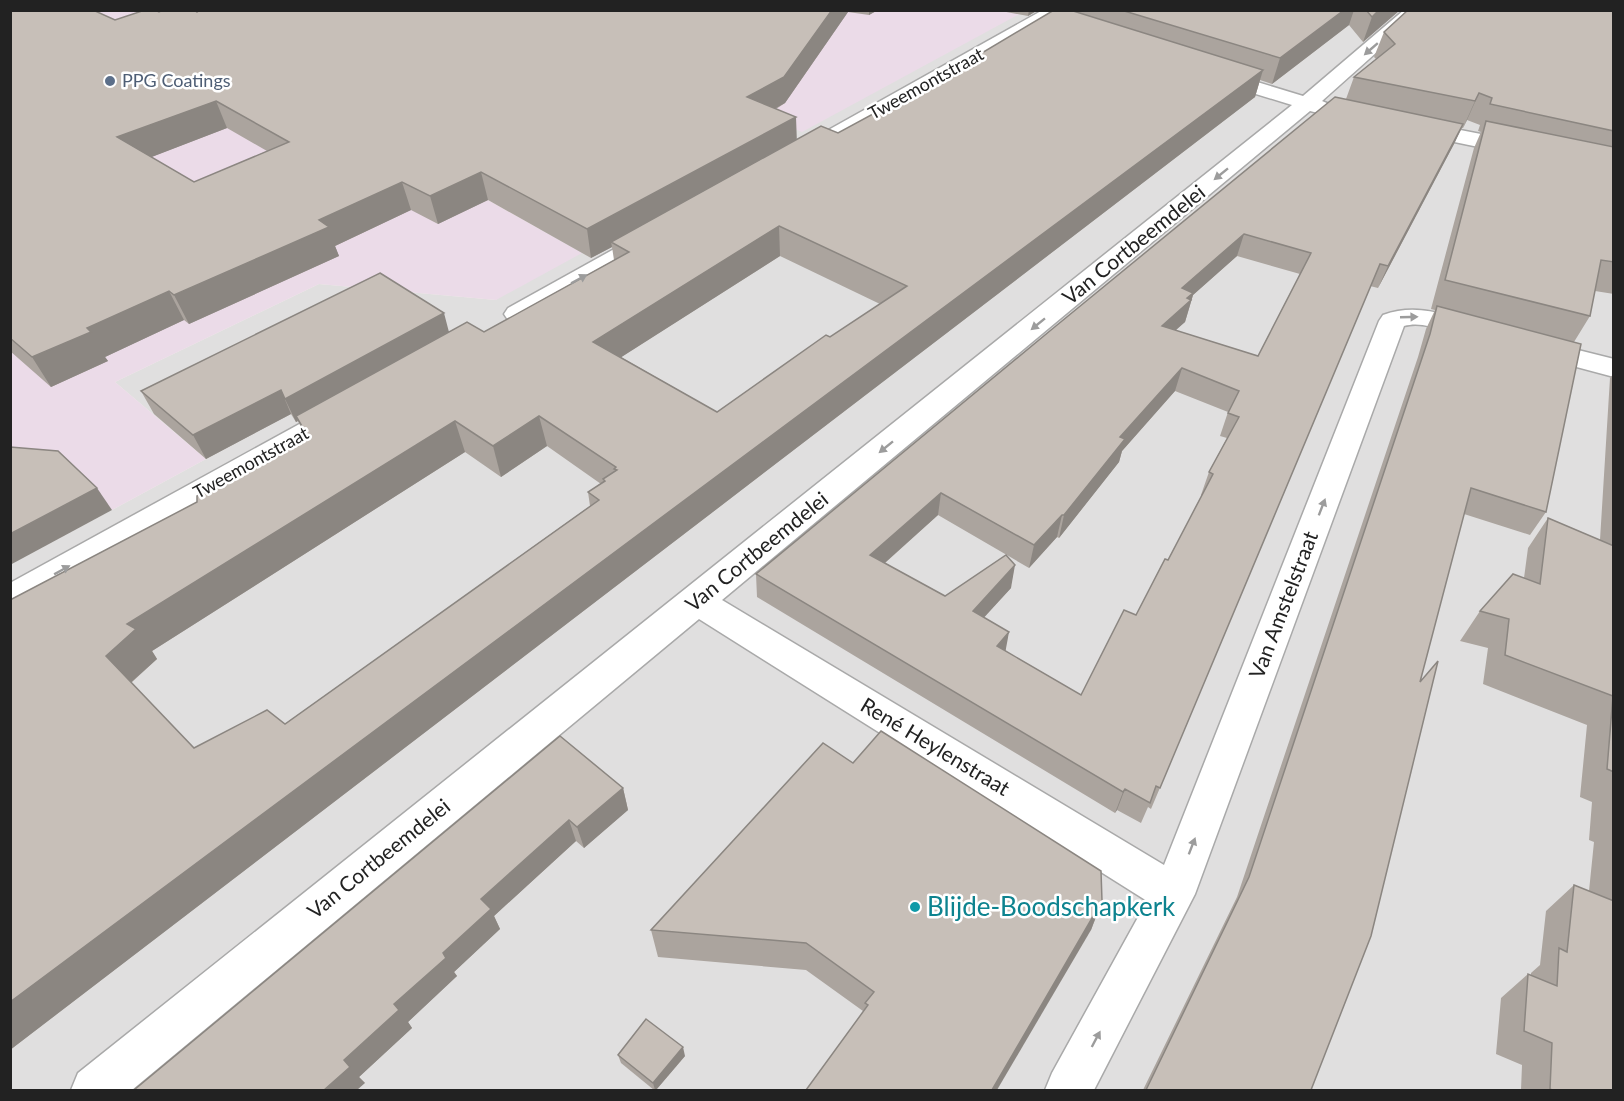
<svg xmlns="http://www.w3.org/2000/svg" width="1624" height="1101" font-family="Lato,sans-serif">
  <rect width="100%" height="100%" fill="#f2efe9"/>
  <polygon fill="#e0dfdf" points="1025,11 1613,11 1613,1090 11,1090 10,468 112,510 206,459 115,382 319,284 496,300 540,229"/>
  <polygon fill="#ebdbe8" points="24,10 1025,11 802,132 710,93 488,200 582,253 496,300 319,284 115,382 206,459 112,510 73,473 11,468 10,15"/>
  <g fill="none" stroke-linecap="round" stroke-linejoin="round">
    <g stroke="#a9a9a9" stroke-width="3">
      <g id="minor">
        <polygon points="1043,10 1066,10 839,143 831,144 823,143 820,138 823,133"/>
        <path d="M1404 10H1424L1322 101 1329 104 1332 108 1329 112 1322 114 1310 111 722 600 1164 865 1379 321 1383 315C1418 302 1448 316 1483 325L1486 331 1483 337C1456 343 1431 318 1404 326L1195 894 1094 1090H1045L1052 1073 1147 901 699 619 132 1090H71L78 1073 1292 105 1207 79 1204 75 1207 71H1221L1303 96Z"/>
        <polygon points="1414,121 1522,142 1530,144 1533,149 1530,154 1522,156 1406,132 1403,127 1406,122"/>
        <polygon points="652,231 661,233 664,238 661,243 526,320 517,322 508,320 504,314 508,308 643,233"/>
        <polygon points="1534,339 1614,359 1614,377 1524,353 1520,347 1524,341"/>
        <polygon points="344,403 354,405 359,412 354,419 22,608 10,612 10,583 334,405"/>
      </g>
    </g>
    <use href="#minor" fill="#fff" fill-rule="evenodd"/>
  </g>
  <g fill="#aba49e" fill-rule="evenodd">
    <path d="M10 10 115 20 159 12H197L200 10H878L869 15 848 12 785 103 776 109 796 140 838 133 945 75 1054 10H1400L1363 42 1349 25 1272 84 1260 80 1255 97 10 1050V600L197 502 304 434 298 421 296 422 291 414 206 459 154 414 141 391 449 331 484 332 614 260 612 247 591 258 488 200 438 224 411 210 335 246 339 256 189 324 184 320 105 357 108 361 51 387 10 351ZM227 128 267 151 194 182 151 157ZM780 256 880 304 717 412 621 357ZM547 446 601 484 588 492 590 506 285 724 194 748 131 683 157 659 152 651 465 452 501 477Z"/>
    <polygon points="996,10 1038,10 1028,16"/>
    <path d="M1614 10V294L1595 291 1590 316 1574 342 1546 512 1530 535 1464 514 1311 1090H1143L1237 897 1418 357 1426 329 1435 310 1431 309 1474 148 1481 132 1478 131 1480 125 1467 120 1463 128H1462L1454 144 1378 288 1370 286 1173 757 1151 809 1148 807 1141 823 1117 810 1115 813 757 597 756 574 1346 99 1354 77 1376 59 1374 57 1384 32ZM1237 256 1300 274 1258 356 1175 330 1185 322 1193 295ZM1175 391 1228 412 1220 436 1227 438 1209 472 1201 495H1202L1168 560 1136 615 1081 695 1005 651 983 618 1011 588 945 596 885 563 938 515 1029 568 1057 537 1059 538 1119 462 1122 451Z"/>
    <polygon points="1614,327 1614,357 1612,356"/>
    <polygon points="1614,373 1614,1090 1521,1090 1522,1065 1496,1054 1501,998 1528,974 1531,975 1531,973 1540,965 1546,911 1574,885 1589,891 1594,842 1589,840 1592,802 1580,797 1587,725 1483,684 1488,648 1460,641 1480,611 1524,578 1528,548 1548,518 1600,540 1610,378"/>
    <polygon points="560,736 623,788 628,810 584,848 576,841 494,916 500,929 454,972 457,976 408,1022 412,1028 359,1077 365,1083 134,1090"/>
    <polygon points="853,763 1102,901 1091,930 863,1011 806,970 658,957 651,930"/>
    <polygon points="618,1055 685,1056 656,1090 654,1090 621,1063"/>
  </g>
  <g fill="#8b8681">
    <polygon points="832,10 848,10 848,12 785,103 748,124 747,97"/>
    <polygon points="869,10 878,10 869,15"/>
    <polygon points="1029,10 1038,10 1028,16"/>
    <polygon points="1344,10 1354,10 1349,25 1272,84 1280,58"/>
    <polygon points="1379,10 1400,10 1363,42 1372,17"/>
    <polygon points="1263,70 1255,97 10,1050 10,1002"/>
    <polygon points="1479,93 1467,120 1463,128 1475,101"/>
    <polygon points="216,101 227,128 131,165 117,137"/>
    <polygon points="796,117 797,144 611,242 612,247 591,258 587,229"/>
    <polygon points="1463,124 1454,144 1378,288 1388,266"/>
    <polygon points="481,172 488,200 438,224 430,196"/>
    <polygon points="402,182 411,210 335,246 339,256 189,324 174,295 319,220"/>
    <polygon points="779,226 780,256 598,372 593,342"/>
    <polygon points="1244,234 1237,256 1193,295 1185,322 1156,348 1162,326 1182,288"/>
    <polygon points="169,291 184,320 105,357 108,361 51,387 32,357 87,328"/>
    <polygon points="444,313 450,336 296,416 298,421 296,422 285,399"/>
    <polygon points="1182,368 1175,391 1122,451 1119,462 1059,538 1064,515 1120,437"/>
    <polygon points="281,390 291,414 206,459 193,435"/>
    <polygon points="539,416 547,446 501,477 493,446"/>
    <polygon points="455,421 465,452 152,651 157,659 128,685 106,656 127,624"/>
    <polygon points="97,488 112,510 10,565 10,534"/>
    <polygon points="941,493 938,515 869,577 870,555"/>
    <polygon points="1062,515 1057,537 1029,568 1034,545"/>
    <polygon points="1015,565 1011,588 969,634 973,611"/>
    <polygon points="1009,632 1005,654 997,646"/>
    <polygon points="623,788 628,810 584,848 577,827"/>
    <polygon points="1125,789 1117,810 1115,813 1123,792"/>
    <polygon points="569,820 576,841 494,916 500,929 454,972 457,976 408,1022 412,1028 359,1077 365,1083 357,1090 324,1090 344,1060 394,1004 443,953 481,899"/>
    <polygon points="1102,901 1091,930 997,1090 992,1090"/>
    <polygon points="683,1047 685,1056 656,1090 655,1090 653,1083"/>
  </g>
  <g fill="#c7bfb8" stroke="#8b8681" stroke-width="1.5" fill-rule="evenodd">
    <path d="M10 10H93L115 20 145 10H155L159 12 163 10H194L197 12 200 10H832L784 77 747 97 796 117 587 229 481 172 430 196 402 182 319 220 329 227 174 295 169 291 87 328 91 332 32 357 10 338ZM216 101 289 142 194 182 117 137Z"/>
    <path d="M1054 10H1070L1263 70 10 1002V600L197 502V496L306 433 296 416 467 322 484 332 629 252 611 242 821 126 838 133 945 75ZM779 226 907 286 830 337 826 335 717 412 593 342ZM539 416 616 467 614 469 617 470 603 479 605 481 588 492 599 500 285 724 267 710 194 748 106 656 136 629 127 624 455 421 493 446Z"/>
    <polygon points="1121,10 1344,10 1280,58"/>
    <polygon points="1366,10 1379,10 1372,17"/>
    <polygon points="1408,10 1614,10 1614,131 1490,104 1492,98 1479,93 1475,101 1354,77 1395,44 1384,32"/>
    <path d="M1335 97 1463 124 1388 266 1380 264 1173 757 1160 788 1156 786 1150 803 1125 789 1123 792 756 574 1051 330ZM1244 234 1311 253 1258 356 1162 326 1191 300 1187 298 1193 293 1182 288ZM1182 368 1239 391 1228 413 1239 417 1209 472 1213 474 1168 560 1165 559 1136 615 1124 610 1081 695 997 646 1009 632 973 611 1015 565 1006 555 945 596 870 555 941 493 1034 545 1062 515H1064L1125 439 1120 437Z"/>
    <polygon points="1486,121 1614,147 1614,262 1601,260 1590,316 1445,280"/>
    <polygon points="380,273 444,313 285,399 281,390 193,435 141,391"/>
    <polygon points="1437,306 1581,344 1546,512 1471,488 1420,682 1438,661 1371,936 1311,1090 1146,1090 1249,877 1430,334"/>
    <polygon points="10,447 58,451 97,488 10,534"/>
    <polygon points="1548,518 1614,546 1614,772 1607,769 1613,696 1505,655 1509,619 1480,611 1513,574 1540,584"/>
    <polygon points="881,731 1101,871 1102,901 992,1090 806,1090 868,1005 865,1003 874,992 806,943 651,930 823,743 853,763"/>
    <polygon points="560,736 623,788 577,827 569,820 481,899 491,909 443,953 446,958 394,1004 399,1010 344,1060 350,1067 324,1090 134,1090"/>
    <polygon points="1574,885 1614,901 1614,1090 1552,1090 1550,1089 1552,1043 1524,1031 1528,974 1557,986 1559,948 1567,952"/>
    <polygon points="646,1019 683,1047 653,1083 618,1055"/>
  </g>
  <defs><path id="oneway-solid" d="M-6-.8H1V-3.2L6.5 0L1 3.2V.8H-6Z" transform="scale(1.5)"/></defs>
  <g fill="#9c9c9c">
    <use href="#oneway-solid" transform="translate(1371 49) rotate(139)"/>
    <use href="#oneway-solid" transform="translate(1221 174) rotate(141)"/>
    <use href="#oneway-solid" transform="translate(579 279) rotate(-29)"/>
    <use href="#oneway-solid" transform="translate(1409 317) rotate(-2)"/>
    <use href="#oneway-solid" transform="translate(1038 324) rotate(141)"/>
    <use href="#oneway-solid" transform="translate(886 447) rotate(141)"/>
    <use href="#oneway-solid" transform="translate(1322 507) rotate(-69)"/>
    <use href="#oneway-solid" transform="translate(62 570) rotate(-29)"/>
    <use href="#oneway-solid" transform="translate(1192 846) rotate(-69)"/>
    <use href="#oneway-solid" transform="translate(1096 1039) rotate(-62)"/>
  </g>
  <circle fill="#5c6f8a" stroke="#fff" stroke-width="2" cx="110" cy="81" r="6"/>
  <circle fill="#0f9aa8" stroke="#fff" stroke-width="2" cx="915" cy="907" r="6"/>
  <g text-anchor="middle" stroke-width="5" stroke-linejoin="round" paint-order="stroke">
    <g font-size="18" fill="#4e5e75" stroke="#fff" text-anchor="start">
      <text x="122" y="87">PPG Coatings</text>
    </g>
    <g font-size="18" fill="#222" stroke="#fff">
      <text transform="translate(926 84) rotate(-29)" y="6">Tweemontstraat</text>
      <text transform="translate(251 463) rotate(-29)" y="6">Tweemontstraat</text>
    </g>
    <g font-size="21" fill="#222" stroke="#fff">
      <text transform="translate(1134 245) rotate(-39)" y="7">Van Cortbeemdelei</text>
      <text transform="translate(757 552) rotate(-39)" y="7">Van Cortbeemdelei</text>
      <text transform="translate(1284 605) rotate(-69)" y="7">Van Amstelstraat</text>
      <text transform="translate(935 747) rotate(31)" y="7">René Heylenstraat</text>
      <text transform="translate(379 859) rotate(-39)" y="7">Van Cortbeemdelei</text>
    </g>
    <g font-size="26" fill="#0d838f" stroke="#fff" text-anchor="start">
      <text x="927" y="916">Blijde-Boodschapkerk</text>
    </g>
  </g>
  <rect width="1624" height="1101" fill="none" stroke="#222222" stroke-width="24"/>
</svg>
